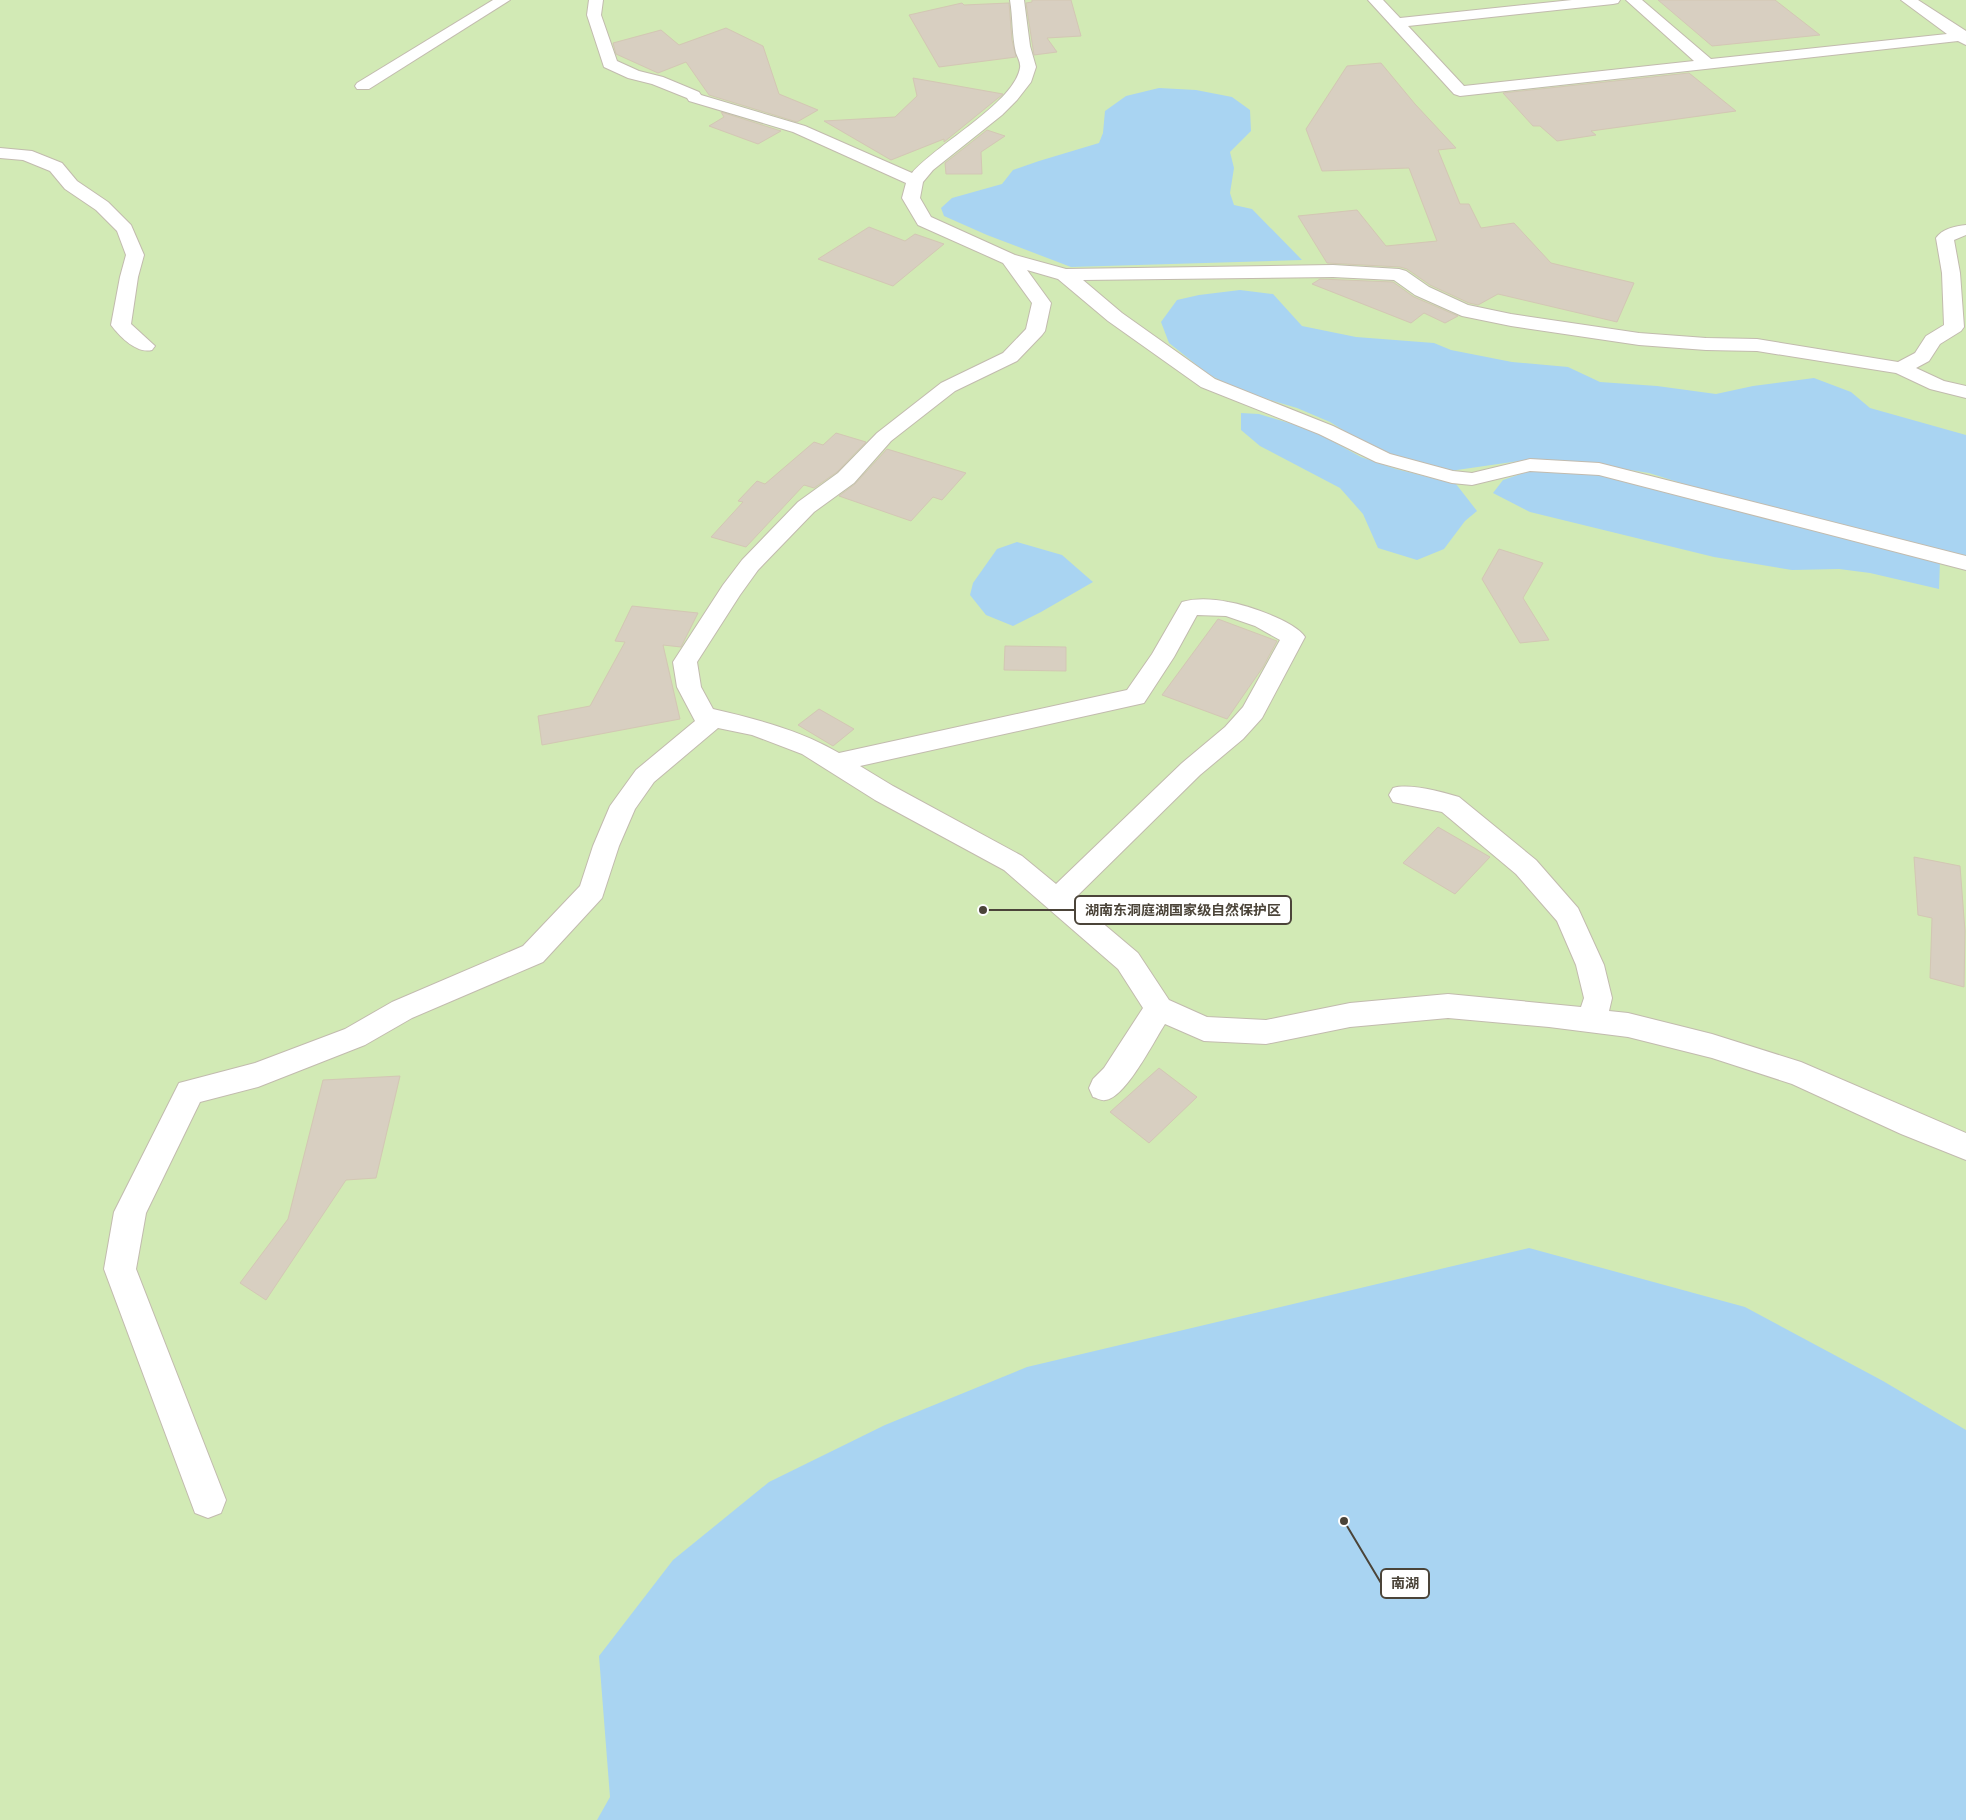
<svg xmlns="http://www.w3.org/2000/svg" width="1966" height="1820" font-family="Inter,'Noto Sans SC',sans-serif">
  <rect width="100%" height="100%" fill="#f6f3ec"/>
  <rect fill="#d2eab5" x="0" y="0" width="1966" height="1820"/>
  <g fill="#a9d4f2">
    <polygon points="1159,88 1196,90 1232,97 1250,110 1251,131 1230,152 1234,168 1230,193 1234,205 1252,209 1302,260 1071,267 987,235 944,216 941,208 952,198 1002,184 1013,170 1039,161 1099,143 1103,133 1105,111 1126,96"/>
    <polygon points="1240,290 1273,294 1302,326 1356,337 1434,343 1451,350 1512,362 1568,367 1600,382 1657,386 1716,394 1753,386 1814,378 1851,392 1870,408 1966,435 1966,558 1700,489 1649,473 1587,463 1526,460 1450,471 1382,454 1330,422 1297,408 1240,391 1208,374 1169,343 1161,322 1177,300 1199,295"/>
    <polygon points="1241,413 1259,414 1312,430 1361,457 1396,469 1456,484 1477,511 1465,521 1444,549 1417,560 1378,548 1363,514 1340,488 1260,446 1241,430"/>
    <polygon points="1533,470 1601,474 1940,561 1939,589 1870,573 1839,569 1792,570 1714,557 1530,512 1493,493 1503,480"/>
    <polygon points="1017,542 1062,555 1093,582 1041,612 1013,626 986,615 970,595 973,583 997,549"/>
    <polygon points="1529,1248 1745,1307 1883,1381 1966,1430 1966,1820 597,1820 610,1797 599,1656 673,1560 769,1482 885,1425 1027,1367"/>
  </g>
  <g fill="#d8cfc1" stroke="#d3c7b4">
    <polygon points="1032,0 1071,0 1081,36 1047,38 1057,52 1034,55 1026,3 1032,2"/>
    <polygon points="1658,0 1775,0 1820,35 1712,46"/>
    <polygon points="962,3 964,5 1009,3 1012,40 1016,57 939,67 909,15"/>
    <polygon points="726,28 763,46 779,94 818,110 797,122 709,95 686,62 658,73 616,54 613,43 661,30 679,45"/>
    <polygon points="1381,63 1415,104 1456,148 1438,150 1460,204 1469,204 1481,228 1514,223 1551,263 1634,283 1617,322 1498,294 1478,305 1469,303 1430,285 1407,269 1400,267 1327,263 1298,216 1357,210 1386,246 1437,241 1409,168 1322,171 1306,129 1347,66"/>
    <polygon points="1689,73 1736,111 1591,131 1596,135 1557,141 1540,126 1533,126 1503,93"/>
    <polygon points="913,78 1003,94 944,142 944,139 891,160 824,121 895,117 917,96"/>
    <polygon points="721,112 781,131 758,144 709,126 724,117"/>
    <polygon points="987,130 1005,136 981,152 982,174 946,174 945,163"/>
    <polygon points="869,227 905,241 915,234 944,244 893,286 818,259"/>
    <polygon points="1320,279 1393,282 1414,297 1458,316 1445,323 1424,313 1411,323 1312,284"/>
    <polygon points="836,433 866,442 837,472 814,488 804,485 746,547 711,537 743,502 738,501 757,481 765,484 814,442 823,445"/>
    <polygon points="887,449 966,473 942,500 933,497 911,521 839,496 855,484"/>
    <polygon points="1499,549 1543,563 1523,598 1549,640 1520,643 1482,579"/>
    <polygon points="632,606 698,613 681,647 663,645 680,719 542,745 538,716 590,706 625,642 615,641"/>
    <polygon points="1218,619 1277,641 1263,667 1227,719 1162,695"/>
    <polygon points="1005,646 1066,647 1066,671 1004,670"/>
    <polygon points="819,709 854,729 833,746 798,725"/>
    <polygon points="1438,827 1490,857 1455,894 1403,863"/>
    <polygon points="1914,857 1960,866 1965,931 1964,987 1930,978 1932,918 1918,915"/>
    <polygon points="1159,1068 1197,1097 1149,1143 1110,1112"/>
    <polygon points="400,1076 376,1178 346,1180 266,1300 240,1283 288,1219 323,1080"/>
  </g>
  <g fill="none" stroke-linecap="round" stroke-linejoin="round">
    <g stroke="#c2bbae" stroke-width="2">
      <g id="street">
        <polygon points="493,0 510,0 369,89 357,89 355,86 357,83"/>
        <path d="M589 0H603L601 15 617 61 639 71 663 77 699 92 701 95 805 126 912 173C937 144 1014 103 1020 68 1021 63 1018 58 1016 53 1012 36 1013 18 1010 0H1024L1030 46 1036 67 1031 82 1017 100 1002 115 933 170 923 182 920 198 931 217 1015 255 1066 269 1333 265 1399 269 1406 271 1429 287 1468 305 1511 314 1639 333 1706 338 1757 339 1898 362 1915 353 1926 336 1944 325 1942 273 1936 238C1942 229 1955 226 1966 225V235L1954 240 1960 273 1964 327 1961 331 1940 344 1929 361 1916 368 1944 381 1966 386V398L1930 389 1896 373 1757 351 1706 350 1639 345 1511 326 1462 316 1415 295 1394 280 1333 277 1083 280 1122 313 1215 379 1333 426 1390 454 1453 471 1472 473 1530 459 1599 463 1966 556V570L1599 475 1530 471 1472 485 1452 483 1376 462 1319 434 1201 387 1108 321 1058 279 1027 270 1051 303 1045 331 1042 335 1017 361 955 391 891 441 854 483 814 512 758 570 740 595 697 662 701 687 713 709C756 719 800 730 839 753L1127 690 1152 654 1182 602C1196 598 1214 599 1228 602 1247 605 1295 621 1305 637L1262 718 1243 739 1200 775 1074 899 1138 953 1169 1000 1207 1017 1266 1020 1350 1003 1448 994 1581 1007 1584 998 1576 965 1557 921 1516 874 1442 812 1393 802 1389 795 1393 788C1410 783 1442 792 1459 797L1536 860 1578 908 1604 965 1612 998 1609 1011 1628 1013 1712 1034 1801 1062 1966 1133V1160L1901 1134 1792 1084 1712 1058 1628 1037 1549 1027 1448 1018 1350 1027 1266 1044 1204 1041 1165 1024C1154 1041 1125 1099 1105 1100 1101 1101 1097 1098 1093 1097L1089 1088 1093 1079 1104 1068 1143 1008 1118 969 1004 870 875 800 802 754 752 735 718 728 654 782 635 809 619 846 602 898 543 962 412 1018 365 1045 258 1087 200 1102 146 1213 136 1269 226 1500 221 1513 208 1518 195 1513 104 1269 114 1212 179 1083 255 1063 345 1029 392 1002 523 946 580 886 593 846 610 806 636 770 695 721 677 687 673 662 723 585 742 560 798 502 838 473 877 433 941 383 1003 353 1026 329 1032 303 1003 263 918 225 902 198 906 183 793 132 689 101 687 98 652 84 628 78 604 67 587 15ZM1197 615 1226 616 1255 626 1280 640 1243 707 1225 727 1182 763 1056 884 1022 856 893 786 860 766 1144 703 1174 657Z"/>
        <polygon points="1368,0 1383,0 1400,18 1572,0 1620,0 1618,3 1613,4 1408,26 1464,86 1694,61 1626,0 1642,0 1711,59 1947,34 1901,0 1918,0 1966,31 1966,45 1958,41 1460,96 1454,94"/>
        <path d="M0 148 32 151 62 163 77 181 108 202 131 225 144 255 138 277 131 324 155 346 152 350C137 354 120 337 111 325L120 277 126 255 117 231 96 210 65 189 50 171 23 160 0 158Z"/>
      </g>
    </g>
    <use href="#street" fill="#fff" fill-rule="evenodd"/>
  </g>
  <path fill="none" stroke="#4b4439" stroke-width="2" d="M983 910L1075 910M1344 1521L1381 1583"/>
  <g fill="#4b4439" stroke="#fff" stroke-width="2">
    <circle cx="983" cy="910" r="5"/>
    <circle cx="1344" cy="1521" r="5"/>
  </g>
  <g fill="#fff" stroke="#4b4439" stroke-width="2">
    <rect x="1075" y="896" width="216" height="28" rx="5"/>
    <rect x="1381" y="1569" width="48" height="29" rx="5"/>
  </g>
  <g font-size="14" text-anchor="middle" font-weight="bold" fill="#4b4439">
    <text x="1183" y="915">湖南东洞庭湖国家级自然保护区</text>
    <text x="1405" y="1588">南湖</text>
  </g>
</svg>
